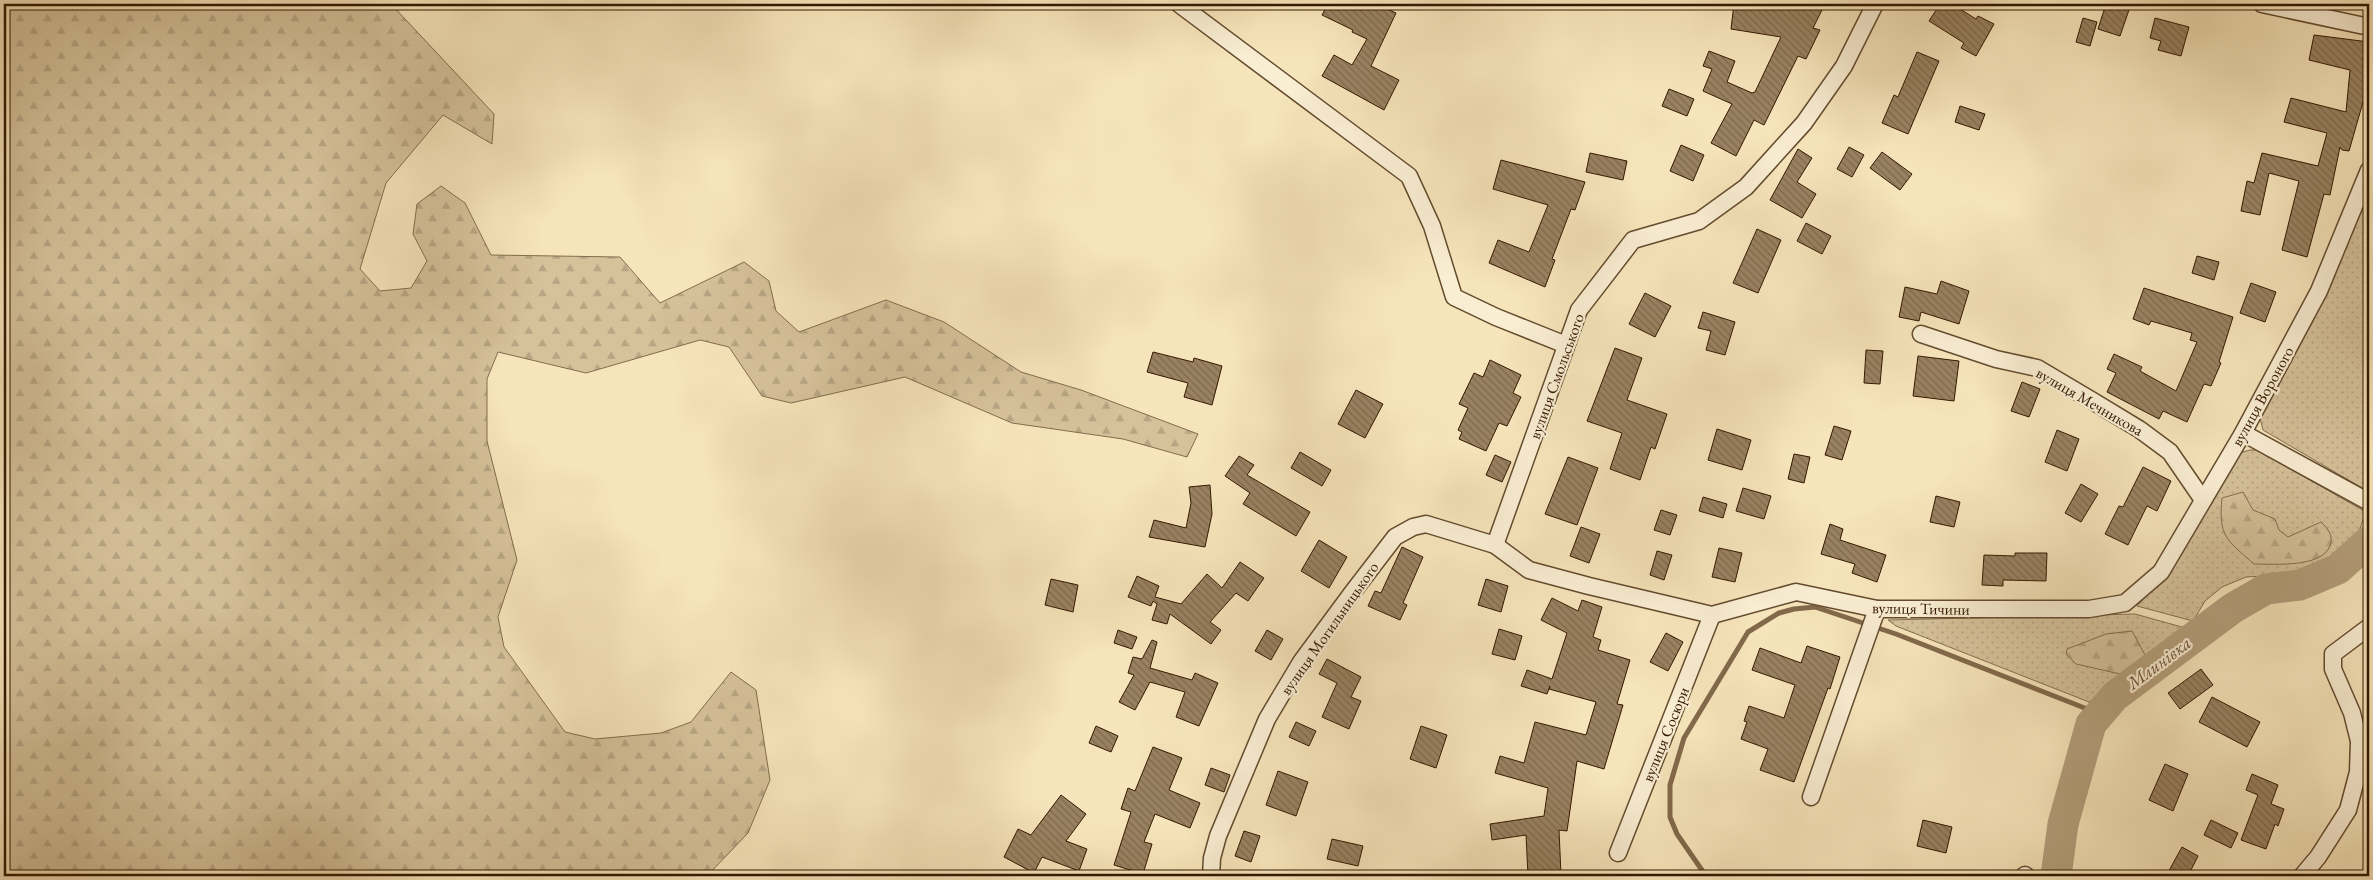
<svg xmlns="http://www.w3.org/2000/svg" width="2373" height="880" font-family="'EB Garamond',serif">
  <defs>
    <pattern id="grass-dots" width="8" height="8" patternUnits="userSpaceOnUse" patternTransform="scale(1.25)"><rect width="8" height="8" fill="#d5c19a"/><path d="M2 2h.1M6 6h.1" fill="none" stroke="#b7a583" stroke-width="1.8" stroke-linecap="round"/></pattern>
    <pattern id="forest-firs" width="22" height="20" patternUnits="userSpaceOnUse" patternTransform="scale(1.25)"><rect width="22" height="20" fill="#d5c19a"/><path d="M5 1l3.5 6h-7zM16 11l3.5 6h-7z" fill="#b7a583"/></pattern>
    <pattern id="building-back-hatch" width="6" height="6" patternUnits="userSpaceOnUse" patternTransform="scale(1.25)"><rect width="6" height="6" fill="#998261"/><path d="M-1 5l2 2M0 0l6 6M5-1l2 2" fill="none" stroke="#7e694e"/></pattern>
  </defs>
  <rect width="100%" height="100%" fill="#f6e4ba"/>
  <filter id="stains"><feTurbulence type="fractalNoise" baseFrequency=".004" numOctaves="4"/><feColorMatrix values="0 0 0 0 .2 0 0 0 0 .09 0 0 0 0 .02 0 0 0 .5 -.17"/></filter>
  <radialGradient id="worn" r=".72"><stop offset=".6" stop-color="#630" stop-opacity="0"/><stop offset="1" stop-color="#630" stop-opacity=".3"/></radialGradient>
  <g fill="url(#grass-dots)" stroke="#846c4d">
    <polygon points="2369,194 2369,492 2263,430 2260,418"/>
    <polygon points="2250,450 2257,450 2366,512 2357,537 2341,558 2315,568 2285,575 2246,577 2222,587 2205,601 2193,621 2137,606 2168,572 2239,453"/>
    <polygon points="2135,614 2189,629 2089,702 1896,626 1888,620"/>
  </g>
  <g fill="url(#forest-firs)" stroke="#846c4d">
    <polygon points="4,4 391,4 494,114 492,144 443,115 386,183 360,269 380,291 411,288 427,261 413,234 417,204 441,186 465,203 491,255 620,257 660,303 744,262 769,281 776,311 799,332 886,300 944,322 1021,372 1081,390 1198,434 1187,457 1123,439 1012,423 905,377 791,403 762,396 729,347 700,340 586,373 498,352 487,379 487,441 517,560 498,617 504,647 565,732 595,739 661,733 691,722 731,672 756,690 770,780 748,833 707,876 4,876"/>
    <path d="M2243 492 2253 510 2275 519 2279 530 2288 537 2321 522C2328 529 2334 536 2330 546 2321 568 2275 564 2254 564 2227 540 2218 537 2222 498Z"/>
    <polygon points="2132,631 2145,655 2141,669 2129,676 2076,664 2066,654 2067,649 2106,634"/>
  </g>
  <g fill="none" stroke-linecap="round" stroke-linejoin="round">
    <polyline stroke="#81694a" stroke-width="5" points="1706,876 1677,834 1670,817 1670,785 1684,738 1748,632 1779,613 1794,609 1815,607 1896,634 2100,714"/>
    <polyline stroke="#b49f7b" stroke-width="31" points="2056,876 2063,824 2091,724 2115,696 2233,608 2266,589 2300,585 2338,569 2369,541"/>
  </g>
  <g fill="url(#building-back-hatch)" stroke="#341800">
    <polygon points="1328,4 1376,4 1396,13 1371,66 1399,80 1384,110 1322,76 1334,55 1352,65 1367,39 1352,32 1353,30 1322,15"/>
    <polygon points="1734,4 1825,4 1813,28 1820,30 1806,59 1798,56 1764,125 1754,120 1736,156 1711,143 1732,104 1703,91 1712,69 1703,66 1709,51 1735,61 1727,82 1752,93 1755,92 1781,37 1731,29"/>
    <polygon points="1940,4 1952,4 1976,19 1978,16 1994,24 1976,56 1961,48 1964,43 1929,21"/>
    <polygon points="2106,4 2120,4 2130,7 2120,36 2098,29"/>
    <polygon points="2083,18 2097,22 2090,46 2076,42"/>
    <polygon points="2155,18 2189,27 2181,56 2158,50 2161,41 2150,38"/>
    <polygon points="2314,35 2369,42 2369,103 2363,102 2349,151 2342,150 2340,147 2330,195 2324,194 2307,257 2282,250 2299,181 2269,173 2260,215 2241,211 2247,181 2254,183 2262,153 2318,166 2327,133 2284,122 2291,98 2346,112 2350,70 2309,60"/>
    <polygon points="1917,52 1939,61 1908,134 1882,123 1894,95 1898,97"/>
    <polygon points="1669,89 1694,99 1687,116 1662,106"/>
    <polygon points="1960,106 1985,114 1979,130 1955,122"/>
    <polygon points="1681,145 1704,155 1693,181 1670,171"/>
    <polygon points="1849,147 1864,155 1852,177 1837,169"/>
    <polygon points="1798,149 1812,158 1797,182 1816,194 1802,218 1770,200"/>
    <polygon points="1882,152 1912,174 1900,190 1870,168"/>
    <polygon points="1590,153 1627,161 1623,180 1586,172"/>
    <polygon points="1501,160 1585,182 1575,210 1571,209 1552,259 1555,260 1545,287 1489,263 1498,240 1529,252 1548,205 1493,189"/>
    <polygon points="1806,223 1831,236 1822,254 1797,241"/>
    <polygon points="1757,229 1781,240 1758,293 1733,283"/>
    <polygon points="2197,256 2219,262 2214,280 2192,273"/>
    <polygon points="1941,281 1969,291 1959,324 1921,312 1919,321 1899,317 1905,287 1937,294"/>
    <polygon points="2251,283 2276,292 2265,322 2240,313"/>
    <polygon points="2144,288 2233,317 2219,362 2221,363 2211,386 2204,384 2187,422 2163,411 2159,419 2107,392 2116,373 2107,369 2114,354 2142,367 2140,371 2176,391 2197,342 2190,340 2192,333 2151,321 2149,325 2133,319"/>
    <polygon points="1645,293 1671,306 1655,337 1629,324"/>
    <polygon points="1703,312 1735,322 1725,355 1706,350 1711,331 1698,328"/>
    <polygon points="1615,348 1642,358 1627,400 1667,414 1655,449 1651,447 1640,480 1610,469 1622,433 1587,421"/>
    <polygon points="1866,350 1883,351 1880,384 1864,383"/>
    <polygon points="1153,352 1193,362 1194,358 1222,366 1212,405 1184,397 1188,383 1147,372"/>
    <polygon points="1918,356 1959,361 1954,401 1913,396"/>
    <polygon points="1490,360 1521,375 1513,393 1521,397 1507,426 1499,423 1486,451 1459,439 1462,432 1458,430 1468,408 1459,404 1474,373 1483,377"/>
    <polygon points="2022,382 2040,389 2029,417 2011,411"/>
    <polygon points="1356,390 1383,404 1365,438 1338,424"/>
    <polygon points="1834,426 1851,431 1842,460 1825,455"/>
    <polygon points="1717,429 1751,440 1742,470 1708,460"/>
    <polygon points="2057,430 2079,439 2067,471 2045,462"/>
    <polygon points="1300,452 1331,470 1322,486 1291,468"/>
    <polygon points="1794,454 1810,457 1804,483 1788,479"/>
    <polygon points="1495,455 1511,462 1502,482 1486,475"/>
    <polygon points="1239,456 1254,465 1247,475 1310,512 1296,536 1243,504 1250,493 1225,476"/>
    <polygon points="1568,457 1598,468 1577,525 1545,514"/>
    <polygon points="2143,467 2171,481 2157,511 2147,506 2128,545 2105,534 2119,506 2123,507"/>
    <polygon points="2081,484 2098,494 2081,522 2065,513"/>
    <polygon points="1210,485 1212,514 1205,547 1149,537 1154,520 1186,528 1191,503 1189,487"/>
    <polygon points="1743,488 1771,496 1764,519 1736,511"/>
    <polygon points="1936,496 1960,502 1954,527 1930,522"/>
    <polygon points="1703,497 1727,504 1723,518 1699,511"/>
    <polygon points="1661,510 1677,515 1670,535 1654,530"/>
    <polygon points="1830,524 1843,529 1840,540 1886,555 1877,582 1852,573 1855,564 1821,554"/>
    <polygon points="1581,527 1600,534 1589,563 1570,556"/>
    <polygon points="1319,540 1347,557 1329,588 1301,571"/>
    <polygon points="1402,547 1423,557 1403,603 1407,605 1400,620 1368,606 1375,591 1381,593"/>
    <polygon points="1719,548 1742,553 1735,582 1712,577"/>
    <polygon points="1657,551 1672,555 1664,580 1650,575"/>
    <polygon points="2015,553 2047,553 2046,581 2003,580 2003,586 1982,585 1984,555 2015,556"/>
    <polygon points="1240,562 1264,578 1248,601 1236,593 1210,622 1221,630 1211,644 1170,614 1167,624 1152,620 1157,604 1153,601 1151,606 1128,597 1137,576 1159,586 1155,597 1181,604 1207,574 1222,588"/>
    <polygon points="1051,579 1078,585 1073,612 1045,605"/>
    <polygon points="1486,579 1508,586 1501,612 1478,605"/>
    <polygon points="1552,598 1578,611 1582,600 1602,607 1593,637 1601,640 1598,650 1630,660 1617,704 1623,705 1604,769 1577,761 1567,831 1559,830 1561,875 1528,876 1526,835 1492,840 1490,824 1544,816 1548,788 1495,773 1500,756 1524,763 1535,722 1586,735 1596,702 1549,689 1550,686 1547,694 1521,686 1527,670 1552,679 1567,633 1541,620"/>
    <polygon points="1499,629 1522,636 1515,660 1492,654"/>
    <polygon points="1118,630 1137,637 1132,649 1114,643"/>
    <polygon points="1267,630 1283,639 1271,660 1255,651"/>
    <polygon points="1666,633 1683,642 1668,671 1650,662"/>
    <polygon points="1152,640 1157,642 1150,668 1192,680 1195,673 1218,683 1199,726 1176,717 1185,692 1150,682 1135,710 1119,702 1134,675 1128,673 1133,657 1142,659"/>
    <polygon points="1807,646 1840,657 1830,689 1828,688 1794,782 1760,770 1768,749 1741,739 1747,722 1744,721 1749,706 1784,718 1795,685 1752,670 1760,648 1801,663"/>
    <polygon points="1327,659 1361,677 1351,697 1361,701 1349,729 1322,717 1337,683 1319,674"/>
    <polygon points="2201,669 2213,685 2180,709 2168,693"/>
    <polygon points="2212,697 2260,722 2247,747 2199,722"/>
    <polygon points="1296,722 1316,731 1309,746 1289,737"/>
    <polygon points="1096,726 1118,736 1111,752 1089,743"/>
    <polygon points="1421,726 1447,735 1436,768 1410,759"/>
    <polygon points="1153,747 1182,758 1169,790 1200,803 1190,828 1155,814 1144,842 1152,844 1143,874 1114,865 1131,812 1121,809 1128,788 1135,791"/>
    <polygon points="2165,764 2188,774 2173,811 2149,800"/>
    <polygon points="1211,768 1230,775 1224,792 1205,785"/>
    <polygon points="1278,771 1308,782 1296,816 1266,805"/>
    <polygon points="2252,774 2278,785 2271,804 2284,809 2278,826 2275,824 2266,849 2241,840 2258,795 2246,790"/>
    <polygon points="1061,795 1086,814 1066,841 1087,849 1079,871 1042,857 1034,873 1004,857 1018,829 1031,835"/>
    <polygon points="1923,820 1952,827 1946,853 1917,846"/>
    <polygon points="2211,820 2238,833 2231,848 2204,835"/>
    <polygon points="1244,831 1260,836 1251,862 1235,856"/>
    <polygon points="1332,839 1363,846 1358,866 1327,859"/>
    <polygon points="2182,847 2198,856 2188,876 2166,876"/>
  </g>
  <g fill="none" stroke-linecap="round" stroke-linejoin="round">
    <g stroke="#644b2e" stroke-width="19">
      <g id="minor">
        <polyline points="1179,4 1409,176 1432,226 1454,297 1496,317 1566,345"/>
        <polyline points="2262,4 2369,27"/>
        <polyline points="1921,334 1996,359 2037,368 2091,400 2139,429 2170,452 2203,500"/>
        <polyline points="2243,433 2369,502"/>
        <polyline points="1495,545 1579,310 1633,240 1699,221 1746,187 1804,123 1844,66 1875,4"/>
        <polyline points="1811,797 1877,609"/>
        <polyline points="1618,853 1712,615"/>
        <polyline points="1211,876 1212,858 1218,836 1267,719 1301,662 1352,593 1395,537 1413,527 1426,524 1495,545 1529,570 1589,586 1712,615 1796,592 1877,609 2089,609 2125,603 2161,572 2243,433 2319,291 2369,170"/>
        <polyline points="2024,876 2025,875"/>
        <polyline points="2302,876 2318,857 2348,810 2358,772 2359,741 2352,713 2333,669 2333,654 2369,627"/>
      </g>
    </g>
    <use href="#minor" stroke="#f9edd2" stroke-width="16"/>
  </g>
  <g text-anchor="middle" stroke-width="4.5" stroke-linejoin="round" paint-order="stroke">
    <g font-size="16" fill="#341800" stroke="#f9edd2">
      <text transform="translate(1556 376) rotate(-70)" y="6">вулиця Смольського</text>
      <text transform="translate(2262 396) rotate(-61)" y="6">вулиця Вороного</text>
      <text transform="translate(2090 401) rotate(30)" y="6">вулиця Мечникова</text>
      <text transform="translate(1921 608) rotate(1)" y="6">вулиця Тичини</text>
      <text transform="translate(1329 628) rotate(-55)" y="6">вулиця Могильницького</text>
      <text transform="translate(1665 734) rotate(-68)" y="6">вулиця Сосюри</text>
    </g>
    <g font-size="18" font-style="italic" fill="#674e31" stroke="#f9edd2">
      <text transform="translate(2159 663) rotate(-37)" y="6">Млинівка</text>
    </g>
  </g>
  <rect width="2373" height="880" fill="none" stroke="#f6e4ba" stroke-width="20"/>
  <rect x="5" y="5" width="2363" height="870" fill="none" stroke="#341800" stroke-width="2.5"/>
  <rect x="10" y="10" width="2353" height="860" fill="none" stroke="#341800"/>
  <rect width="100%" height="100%" filter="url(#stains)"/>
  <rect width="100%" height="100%" fill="url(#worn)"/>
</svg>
